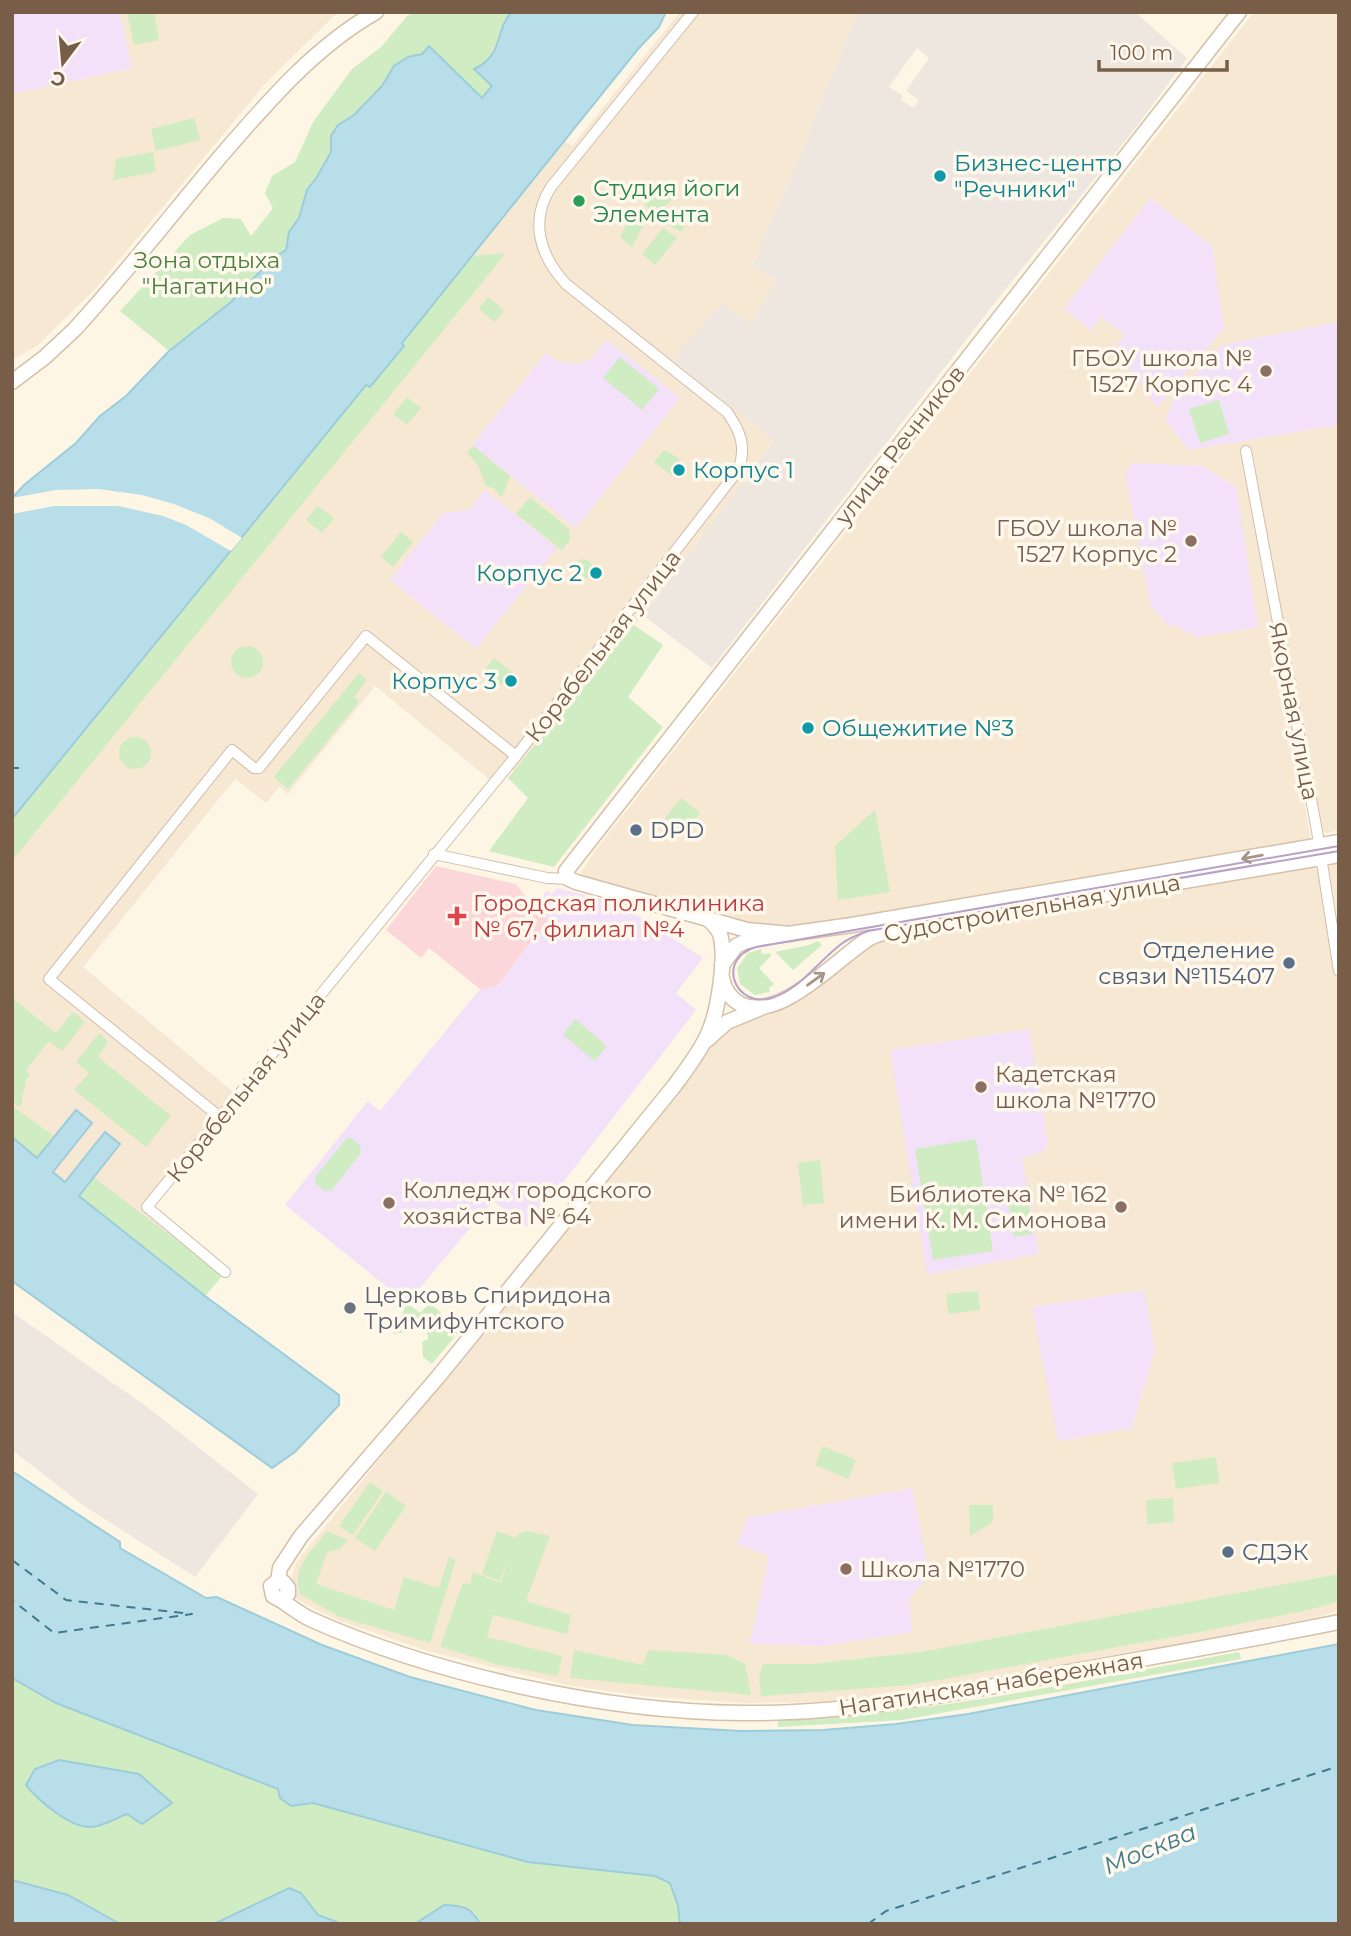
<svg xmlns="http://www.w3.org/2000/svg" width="1351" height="1936" font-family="Montserrat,sans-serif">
  <rect width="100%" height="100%" fill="#fef6e5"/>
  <g fill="#f6e8d3">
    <polygon points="12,12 338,12 264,85 96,288 38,345 12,360"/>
    <polygon points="680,12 859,12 822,98 806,143 752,266 776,280 752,324 774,441 643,615 515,771 503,762 489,779 375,686 288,794 279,787 266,803 235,779 83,967 243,1100 150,1211 224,1273 205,1296 79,1196 119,1144 104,1132 65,1182 53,1172 92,1122 75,1110 37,1158 12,1137 12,819 565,141 572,146"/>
    <polygon points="1254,12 1339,12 1339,830 1326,833 1321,828 1247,446 1242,448 1310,836 1307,844 798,929 756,928 580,877 581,872 598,847"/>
    <polygon points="1339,860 1339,925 1329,868 1333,861"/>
    <polygon points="1314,866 1318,873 1339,990 1339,1610 1319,1617 906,1694 815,1702 746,1703 652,1697 572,1686 521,1674 428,1651 335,1619 298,1600 295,1596 290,1582 296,1563 723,1033 733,1027 759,1018 800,998 824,977 880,939"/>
  </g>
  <g fill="#ede7df" fill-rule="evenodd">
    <path d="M859 12H1135L1187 58 1134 130 1000 296 712 668 643 615 774 441 673 359 722 303 752 324 776 280 752 266 806 143 822 98ZM917 48 929 58 906 91 919 100 914 108 901 100 903 96 889 87Z"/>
    <polygon points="12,1312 147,1407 258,1494 195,1577 83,1505 12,1450"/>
  </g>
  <g fill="#f3e1fa">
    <polygon points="12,12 119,12 132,68 12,94"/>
    <polygon points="1150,198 1212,246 1224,328 1157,407 1115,348 1125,335 1100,316 1092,331 1064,309"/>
    <polygon points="1339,322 1339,425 1189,450 1165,420 1175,397 1222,345"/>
    <polygon points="607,340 680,398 576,528 472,445 546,353 557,362 578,364 592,358"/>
    <polygon points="1133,463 1201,466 1236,487 1258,627 1194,638 1193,632 1184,633 1180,626 1168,626 1151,606 1125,473"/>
    <polygon points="485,490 557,548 476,649 390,580 443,513 469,510"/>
    <polygon points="557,888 620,904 703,958 676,993 696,1010 528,1228 493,1201 407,1303 285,1205 368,1101 380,1111 480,989 497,986 548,920 535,909 546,891 552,894"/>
    <polygon points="1029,1029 1048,1144 1042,1153 1022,1157 1039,1254 927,1275 890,1050"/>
    <polygon points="1144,1290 1155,1350 1132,1428 1058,1441 1032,1307"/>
    <polygon points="912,1488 926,1559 927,1578 909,1599 912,1632 823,1646 750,1644 769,1555 737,1545 747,1518"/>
  </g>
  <polygon fill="#fcd7d9" points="436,866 516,884 535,909 548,920 497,986 480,989 429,948 421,958 386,930"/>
  <g fill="#d0ecc2">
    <polygon points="127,12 154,12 159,40 134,45"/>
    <path d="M416 12H512C510 14 488 60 487 63 487 70 491 80 492 86L482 99 429 46 422 54 408 57 394 66 382 86 354 115 338 125 331 152 317 177 307 190 299 218 289 232 286 250 273 258 231 302 169 351 120 311 190 235 223 218 241 219 251 236 273 208 265 193 272 176 295 162 313 122 352 69 381 47 407 16Z"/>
    <polygon points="194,118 200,140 156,151 151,129"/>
    <polygon points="153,152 156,172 113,180 116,159"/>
    <polygon points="661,184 673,195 673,199 665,206 652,212 644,203 646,197"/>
    <polygon points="644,206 644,211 650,213 632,247 620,237 631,215"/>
    <polygon points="678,207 690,213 682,232 662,222"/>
    <polygon points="663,228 677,238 655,265 642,254"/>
    <polygon points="506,253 12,861 12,819 367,385 369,387 403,345 401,344 472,256"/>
    <polygon points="488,297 504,310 495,322 479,309"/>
    <polygon points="620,357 659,389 642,410 603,378"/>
    <polygon points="407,397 421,408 407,425 393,414"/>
    <polygon points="1219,400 1229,434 1200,443 1189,409"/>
    <polygon points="473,446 510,476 502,498 494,488 486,486 478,465 467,453"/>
    <polygon points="664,450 677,457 681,466 672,476 654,462"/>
    <polygon points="530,497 569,529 570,540 562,550 516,514"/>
    <polygon points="317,506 334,518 322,533 306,520"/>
    <polygon points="401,532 413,542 393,567 381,557"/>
    <circle cx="583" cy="569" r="10"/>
    <polygon points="634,625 663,645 628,697 663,727 554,867 489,851 528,798 508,778"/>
    <circle cx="247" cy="662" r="16"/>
    <polygon points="494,658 512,672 501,685 483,672"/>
    <polygon points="359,673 367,680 354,697 359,702 288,789 274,777"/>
    <circle cx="135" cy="753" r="16"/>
    <polygon points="681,798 700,813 685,833 665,818"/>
    <polygon points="875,810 890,892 838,900 835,846"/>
    <polygon points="818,941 822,945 793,970 775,952 809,945"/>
    <polygon points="761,949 762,954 770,953 771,956 759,968 774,984 769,988 770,992 755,995 740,984 737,968 748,953"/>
    <polygon points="12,998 56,1033 73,1012 85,1022 62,1051 49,1041 26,1070 30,1075 25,1081 26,1083 22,1096 22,1103 19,1107 12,1102"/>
    <polygon points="575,1019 607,1046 595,1061 563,1035"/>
    <polygon points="99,1033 108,1041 98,1057 171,1116 146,1147 74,1090 89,1073 76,1062"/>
    <polygon points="12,1106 54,1136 37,1158 12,1137"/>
    <polygon points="347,1138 351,1138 360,1145 361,1153 332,1190 325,1191 316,1184 315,1177"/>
    <polygon points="976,1139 993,1251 933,1260 915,1149"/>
    <polygon points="820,1160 824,1203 803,1205 798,1163"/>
    <polygon points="93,1177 223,1275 205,1296 79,1196"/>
    <polygon points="1027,1194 1033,1234 1014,1237 1007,1197"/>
    <polygon points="978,1291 980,1310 948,1314 946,1294"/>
    <polygon points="407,1303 420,1313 430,1303 460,1330 432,1364 423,1357 422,1342 428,1339 426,1324 415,1323 409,1327 408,1332 393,1334"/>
    <polygon points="823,1446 856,1460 848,1479 815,1465"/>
    <polygon points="1216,1457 1219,1483 1176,1489 1172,1463"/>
    <polygon points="370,1482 383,1491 353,1535 339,1526"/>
    <polygon points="386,1492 406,1506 375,1551 355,1538"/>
    <polygon points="1173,1498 1174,1522 1147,1524 1146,1500"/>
    <polygon points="969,1505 993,1505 993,1522 970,1536"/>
    <path d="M327 1531 348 1540 340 1549 327 1552 316 1584 394 1610 404 1577 439 1588 449 1557 456 1560 430 1643 340 1617 300 1594C291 1567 312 1552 327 1531Z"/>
    <polygon points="497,1531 516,1538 518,1534 528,1531 550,1536 526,1601 571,1615 567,1634 493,1615 487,1637 562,1656 558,1676 499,1665 440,1647 463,1583 470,1584 473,1572 501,1583 509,1557 500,1581 482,1574"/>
    <polygon points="1339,1574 1339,1601 1312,1609 1205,1631 911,1685 761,1696 759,1678 763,1664 812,1664 921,1652"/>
    <polygon points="574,1650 643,1665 648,1650 727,1655 745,1664 751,1695 570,1678"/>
    <path d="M1239 1652 1241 1659 902 1720 778 1727V1720C934 1715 1086 1679 1239 1652Z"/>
    <polygon points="12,1678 56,1703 278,1789 280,1798 291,1806 313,1803 528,1862 655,1876 670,1883 678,1906 680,1924 480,1924 474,1912 444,1905 415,1924 342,1924 318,1915 301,1893 289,1888 214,1924 120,1924 68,1895 12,1880"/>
  </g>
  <g fill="#b8dee9" stroke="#9dcddb" stroke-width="2">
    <path d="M512 12H666L659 27 638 49 402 343 404 346 370 387 366 385 12 819V498L24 485 76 443 100 416 126 396 169 351 231 302 273 258 286 250 289 232 299 218 307 190 317 177 331 152V136L338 125 354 115 382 86 394 66 408 57 422 54 429 46 482 98 492 86 474 69C504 56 495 28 512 12Z"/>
    <polygon points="76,1110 92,1123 53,1172 65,1182 105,1132 120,1144 79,1196 205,1296 339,1395 339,1405 295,1452 272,1468 12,1281 12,1137 37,1158"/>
    <polygon points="12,1471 120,1542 120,1548 206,1598 217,1597 322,1645 410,1677 536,1710 633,1725 741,1731 823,1730 896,1724 968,1714 1339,1644 1339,1924 680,1924 678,1906 670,1883 655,1876 528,1862 313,1803 291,1806 280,1798 278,1789 56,1703 12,1678"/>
    <path d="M59 1760 139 1774 172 1803 142 1824 127 1814C116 1818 102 1827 90 1827 69 1827 39 1801 26 1785L35 1769Z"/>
    <polygon points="12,1880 68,1895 120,1924 12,1924"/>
    <polygon points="289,1888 301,1893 318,1915 342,1924 214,1924"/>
    <path d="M444 1905C463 1906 471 1906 480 1924H415Z"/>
  </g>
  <polygon fill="#fef6e5" points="98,489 142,495 174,504 211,519 242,538 231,551 186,525 163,516 118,506 54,506 12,514 12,498 56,490"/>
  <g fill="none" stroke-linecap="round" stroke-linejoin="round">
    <g stroke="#407b8d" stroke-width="2" stroke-dasharray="9 7" stroke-linecap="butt">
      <polyline points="12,768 19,768"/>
      <polyline points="12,1560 66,1600 192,1614 54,1633 12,1600"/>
      <polyline points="868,1924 886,1911 1339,1766"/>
    </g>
    <g stroke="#d0beaa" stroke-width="12">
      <g id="street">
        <polyline points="1246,451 1317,831 1339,971"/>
        <polyline points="434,854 547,878 569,879"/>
        <polyline points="221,1118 49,979 232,750 254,768 259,768 366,636 516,756"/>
        <path d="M225 1272 147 1207 516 756 739 469C746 446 741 432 727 412L566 284C540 256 529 221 551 187L693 12"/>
      </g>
    </g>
    <g stroke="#d5c0aa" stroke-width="17">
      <g id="secondary">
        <path d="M12 382 45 357 75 329C126 273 172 214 220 157 266 104 314 47 376 12"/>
        <path d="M707 918C712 923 717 927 720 934 727 957 718 1014 707 1036 699 1053 686 1070 675 1085L438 1377 301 1536 280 1568 278 1581 271 1586 273 1596C286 1602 296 1612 310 1619 435 1675 605 1712 742 1713 849 1714 953 1694 1058 1674 1151 1657 1245 1641 1339 1622"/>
        <polyline points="790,934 747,930 576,882 569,879 566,871 1239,12"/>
        <polyline points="722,965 736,946 744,942 766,937 852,925 1339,842"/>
        <path d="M722 978C724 990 730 998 740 1004 779 1023 838 958 868 939 874 935 882 934 888 931L1339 855"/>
        <polyline points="707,1040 727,1022 761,1008"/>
        <polyline points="278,1581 283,1582 288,1588 288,1594 281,1599"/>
      </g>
    </g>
    <use href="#street" stroke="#fff" stroke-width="10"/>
    <use href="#secondary" stroke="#fff" stroke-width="14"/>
    <path stroke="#b9a2c8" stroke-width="2" d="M1339 846 756 947C715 959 735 1009 772 998 800 989 818 962 840 945 848 938 858 935 868 931L1339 851"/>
  </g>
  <defs><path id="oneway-shaft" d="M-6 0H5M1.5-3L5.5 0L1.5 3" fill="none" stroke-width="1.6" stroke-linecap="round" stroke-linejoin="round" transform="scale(1.75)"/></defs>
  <g stroke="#a79688">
    <use href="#oneway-shaft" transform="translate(1252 857) rotate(170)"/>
    <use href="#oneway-shaft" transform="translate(816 979) rotate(-36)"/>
  </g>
  <g fill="#0f9aa8" stroke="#fff9ed" stroke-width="2.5">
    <circle cx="940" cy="176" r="7"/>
    <circle cx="679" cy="470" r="7"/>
    <circle cx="596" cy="573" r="7"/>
    <circle cx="511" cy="681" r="7"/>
    <circle cx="808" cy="728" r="7"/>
  </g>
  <circle fill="#2e9e5b" stroke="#fff9ed" stroke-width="2.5" cx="579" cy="201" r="7"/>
  <g fill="#8d6e63" stroke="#fff9ed" stroke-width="2.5">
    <circle cx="1266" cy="371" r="7"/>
    <circle cx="1191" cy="541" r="7"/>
    <circle cx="981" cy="1087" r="7"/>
    <circle cx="389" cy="1203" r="7"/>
    <circle cx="1121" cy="1207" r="7"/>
    <circle cx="846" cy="1569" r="7"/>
  </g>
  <g fill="#5c6f8a" stroke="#fff9ed" stroke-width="2.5">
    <circle cx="636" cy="830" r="7"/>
    <circle cx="1289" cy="963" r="7"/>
    <circle cx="1228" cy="1552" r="7"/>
  </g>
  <path fill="#e0444e" stroke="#fff9ed" stroke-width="2.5" d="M453.5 905.5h7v7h7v7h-7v7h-7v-7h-7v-7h7z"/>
  <circle fill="#6b7280" stroke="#fff9ed" stroke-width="2.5" cx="350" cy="1308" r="7"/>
  <g text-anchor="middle" stroke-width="7" stroke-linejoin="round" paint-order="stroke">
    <g font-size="23" fill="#0d838f" stroke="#fff9ed" text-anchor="start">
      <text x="954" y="171">Бизнес-центр<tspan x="954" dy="26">"Речники"</tspan></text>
      <text x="693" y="478">Корпус 1</text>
      <text x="582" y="581" text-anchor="end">Корпус 2</text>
      <text x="497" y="689" text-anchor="end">Корпус 3</text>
      <text x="822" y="736">Общежитие №3</text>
    </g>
    <g font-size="23" fill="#27864d" stroke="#fff9ed" text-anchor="start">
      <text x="593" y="196">Студия йоги<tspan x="593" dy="26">Элемента</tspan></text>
    </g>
    <g font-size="23" fill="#4d7f3f" stroke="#fff9ed">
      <text x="207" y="268">Зона отдыха<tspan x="207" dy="26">"Нагатино"</tspan></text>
    </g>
    <g font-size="23" fill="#785e54" stroke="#fff9ed" text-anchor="end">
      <text x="1252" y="366">ГБОУ школа №<tspan x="1252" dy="26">1527 Корпус 4</tspan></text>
      <text x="1177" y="536">ГБОУ школа №<tspan x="1177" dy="26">1527 Корпус 2</tspan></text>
      <text x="995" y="1082" text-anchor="start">Кадетская<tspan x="995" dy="26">школа №1770</tspan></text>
      <text x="403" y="1198" text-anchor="start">Колледж городского<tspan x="403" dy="26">хозяйства № 64</tspan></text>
      <text x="1107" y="1202">Библиотека № 162<tspan x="1107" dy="26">имени К. М. Симонова</tspan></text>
      <text x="860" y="1577" text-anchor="start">Школа №1770</text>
    </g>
    <g font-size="23" fill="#785d48" stroke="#fff9ed">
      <text transform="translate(900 445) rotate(-52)" y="8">улица Речников</text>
      <text transform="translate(603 646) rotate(-52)" y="8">Корабельная улица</text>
      <text transform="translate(1294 711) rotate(79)" y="8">Якорная улица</text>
      <text transform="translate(1032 908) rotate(-10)" y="8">Судостроительная улица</text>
      <text transform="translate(246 1087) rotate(-51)" y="8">Корабельная улица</text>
      <text transform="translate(991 1684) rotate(-9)" y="8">Нагатинская набережная</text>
    </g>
    <g font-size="23" fill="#4e5e75" stroke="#fff9ed" text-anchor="start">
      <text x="650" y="838">DPD</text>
      <text x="1275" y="958" text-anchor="end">Отделение<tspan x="1275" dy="26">связи №115407</tspan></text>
      <text x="1242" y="1560">СДЭК</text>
    </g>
    <g font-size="23" fill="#be3a42" stroke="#fff9ed" text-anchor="start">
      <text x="473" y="911">Городская поликлиника<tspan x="473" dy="26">№ 67, филиал №4</tspan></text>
    </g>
    <g font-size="23" fill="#5b616d" stroke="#fff9ed" text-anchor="start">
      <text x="364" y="1303">Церковь Спиридона<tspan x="364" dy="26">Тримифунтского</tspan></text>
    </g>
    <g font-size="24" font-style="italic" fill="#407b8d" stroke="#fff9ed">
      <text transform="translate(1150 1849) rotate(-22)" y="8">Москва</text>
    </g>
  </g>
  <rect width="1351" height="1936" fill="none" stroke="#785d48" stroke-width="28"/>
  <g transform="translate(63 63) rotate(196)" stroke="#fff9ed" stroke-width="5" paint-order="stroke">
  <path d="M0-5L12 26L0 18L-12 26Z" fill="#785d48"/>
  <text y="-10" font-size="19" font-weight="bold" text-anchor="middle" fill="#785d48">С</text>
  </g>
  <path d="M1099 60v10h128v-10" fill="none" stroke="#785d48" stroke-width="3.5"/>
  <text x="1110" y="60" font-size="21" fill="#785d48" stroke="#fff9ed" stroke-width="5" paint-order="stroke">100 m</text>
</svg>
